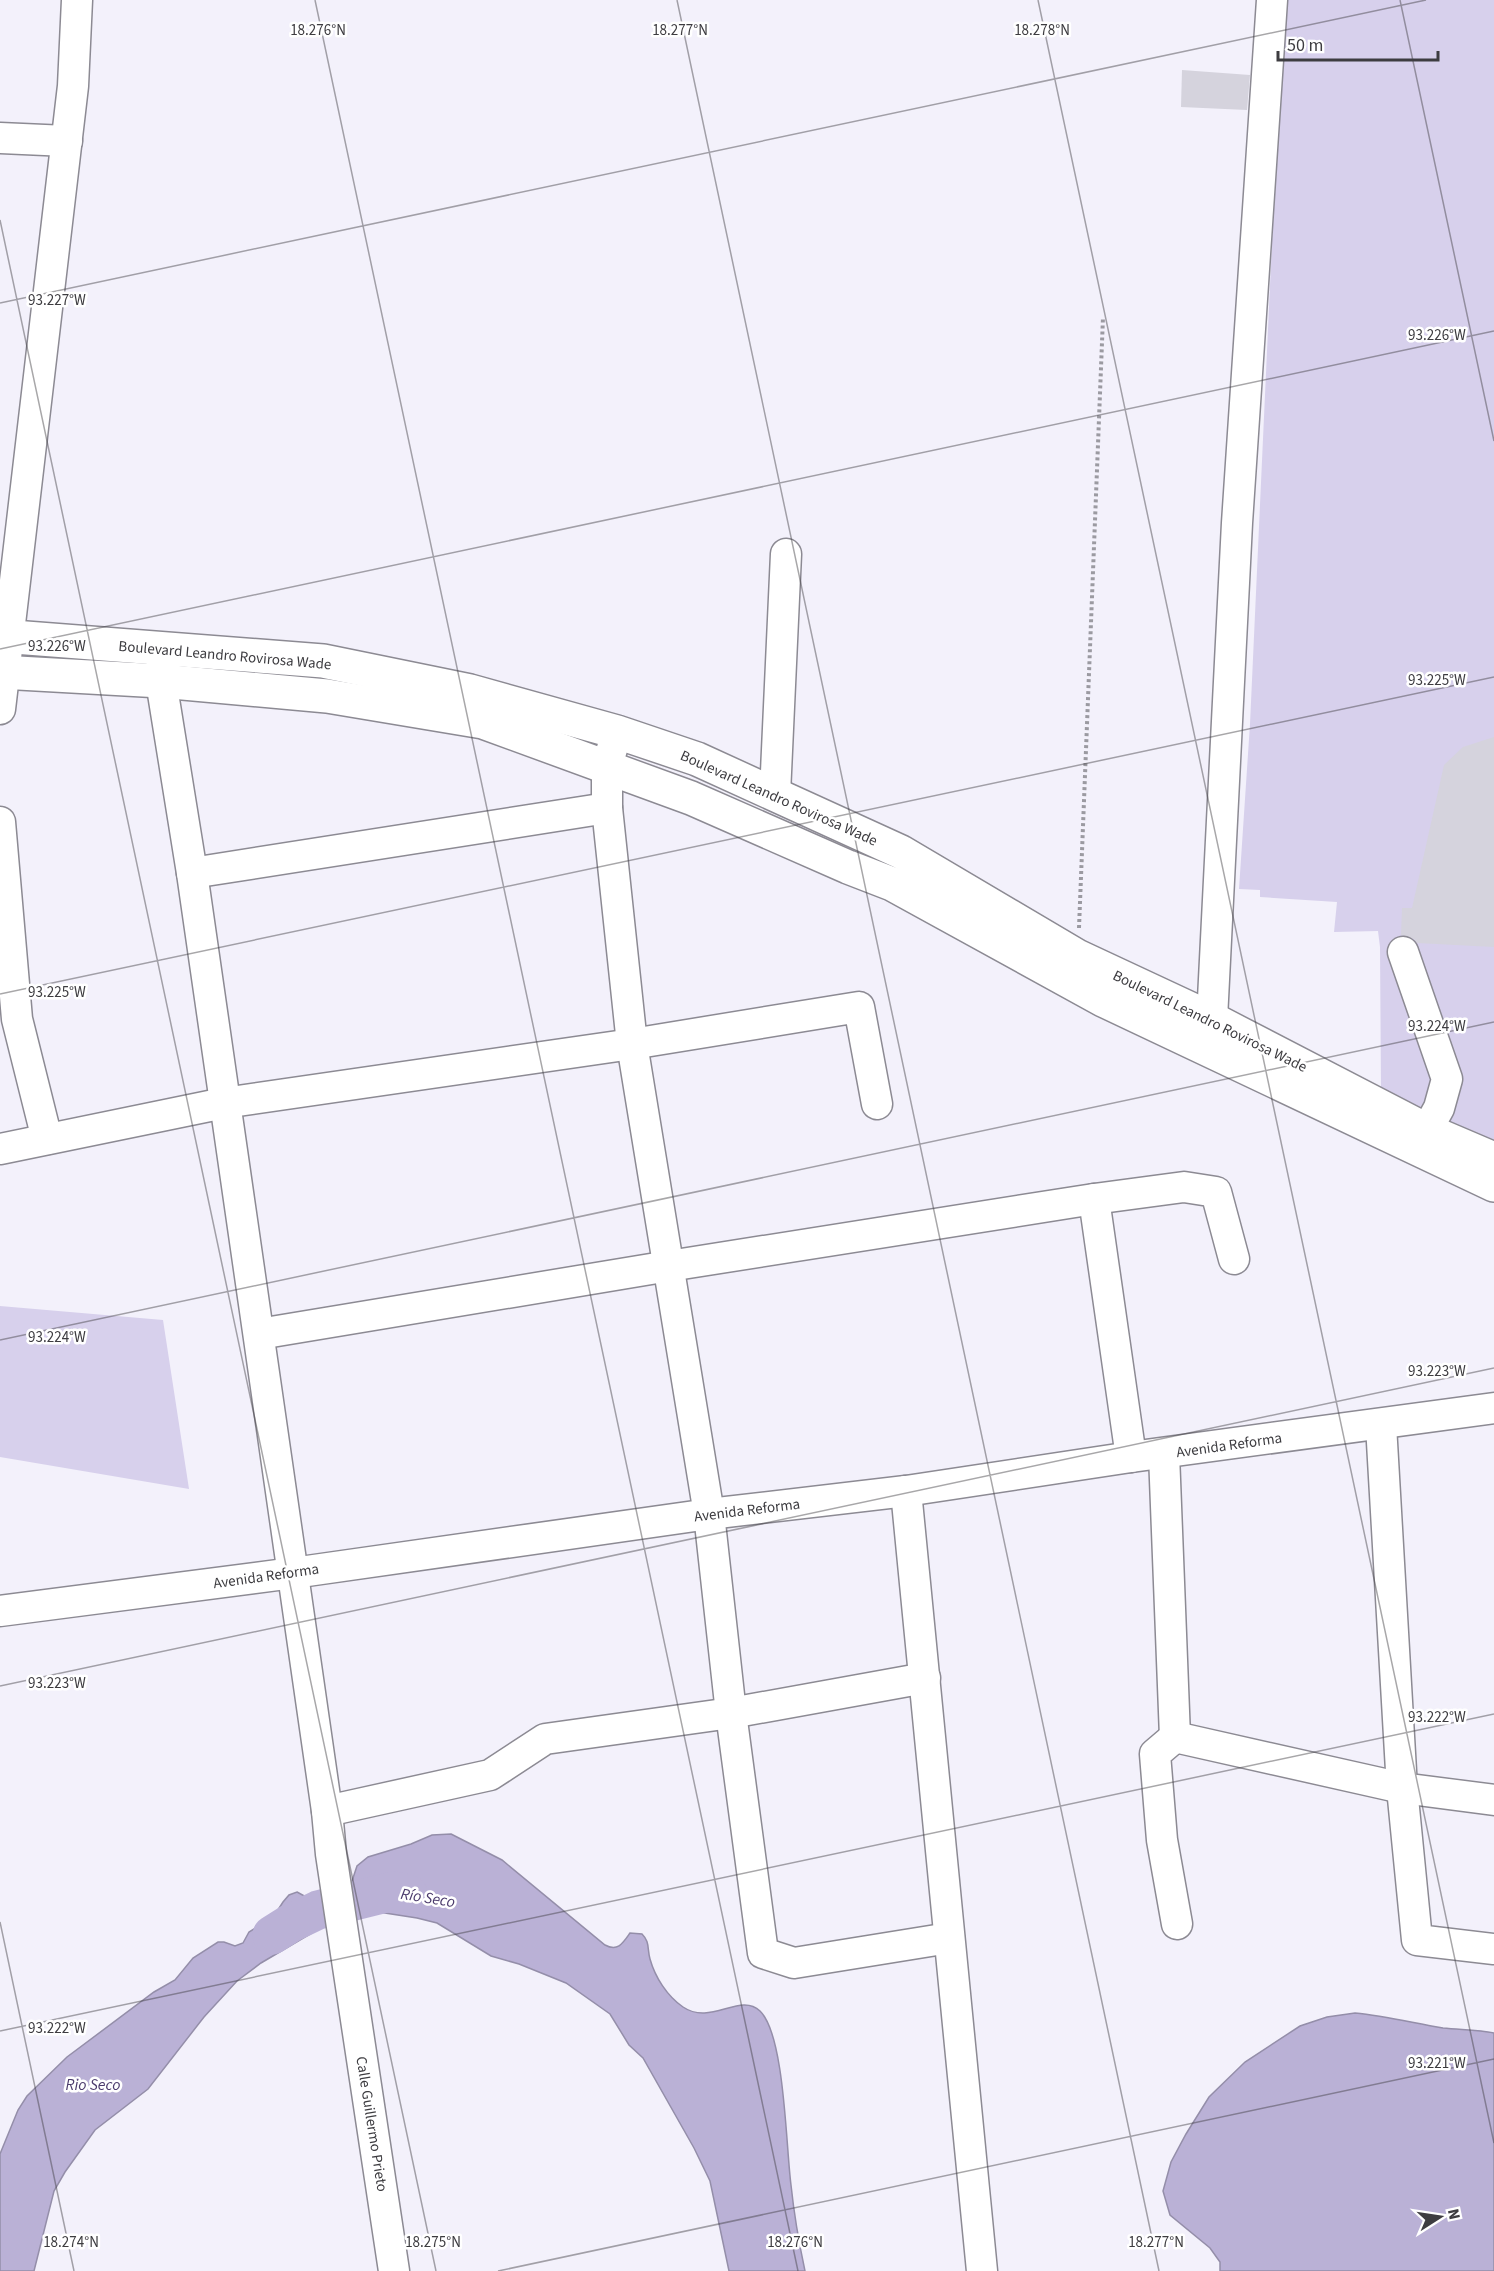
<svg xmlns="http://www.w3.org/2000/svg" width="1494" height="2271" font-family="'Source Sans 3',sans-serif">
  <rect width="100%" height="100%" fill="#f3f1fb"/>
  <g fill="#d7d0ec">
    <polygon points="1283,0 1494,0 1494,1147 1381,1091 1380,947 1378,931 1334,932 1337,902 1260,897 1260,890 1239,889 1250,724"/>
    <polygon points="0,1306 163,1320 189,1489 0,1457"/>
  </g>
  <g fill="#bab1d6" stroke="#948ea9" stroke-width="1.5">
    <path d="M451 1834 502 1860 605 1945C618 1952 623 1943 630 1933L642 1934C650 1942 647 1948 650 1959 655 1977 667 1996 683 2007 711 2026 740 1992 760 2011 785 2035 786 2149 791 2185 794 2214 799 2243 805 2271H729L710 2181 694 2148 643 2058 629 2045 610 2014 566 1983 519 1964 491 1956 437 1923 417 1918 372 1911 356 1902 352 1881 357 1866 368 1857 411 1844 432 1835Z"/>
    <polygon points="297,1892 310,1899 318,1910 319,1922 312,1933 261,1963 237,1981 204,2017 148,2089 95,2130 65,2172 54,2191 34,2271 0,2271 0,2154 18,2110 27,2096 67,2057 154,1992 175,1980 193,1958 218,1942 224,1942 235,1946 243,1943 249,1932 274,1916 283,1902 289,1895"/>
    <path d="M1355 2013C1386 2016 1413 2023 1443 2028 1460 2030 1477 2029 1494 2033V2271H1220V2262L1210 2248 1170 2215 1163 2191 1171 2162 1186 2134 1209 2097 1245 2062 1300 2026 1327 2017Z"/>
  </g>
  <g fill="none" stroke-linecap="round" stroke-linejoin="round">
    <polyline stroke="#bab1d6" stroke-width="39" points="272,1935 291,1923 318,1910 394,1891 408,1894"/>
  </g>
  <g fill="#d5d3dd">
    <polygon points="1182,70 1250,75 1247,110 1181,107"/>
    <polygon points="1494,737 1494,947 1417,943 1414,939 1401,935 1402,908 1412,908 1444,765 1463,747"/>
  </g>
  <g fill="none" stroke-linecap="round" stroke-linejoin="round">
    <g stroke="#8c8a93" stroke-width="33">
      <g id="minor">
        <polyline points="0,138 67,141"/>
        <polyline points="162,656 161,681 192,873 327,1811 331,1854 394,2271"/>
        <polyline points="0,709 73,86 77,0"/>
        <polyline points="617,732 607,766 607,808 632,1044 709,1514 731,1713 763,1953 794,1963 949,1938"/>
        <polyline points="775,794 786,554"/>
        <polyline points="0,822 17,1019 47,1139"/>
        <polyline points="192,873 607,808"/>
        <polyline points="1403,952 1447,1079 1439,1108 1417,1148"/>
        <polyline points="1212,1019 1237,523 1272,0"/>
        <polyline points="0,1149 224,1103 632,1044 859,1007 877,1104"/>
        <polyline points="1094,1199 1131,1457"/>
        <polyline points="259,1334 669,1266 1094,1199 1184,1187 1216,1192 1234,1259"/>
        <polyline points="1381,1425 1402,1788 1417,1940 1494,1949"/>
        <polyline points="1164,1454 1175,1737"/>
        <polyline points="906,1491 982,2271"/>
        <polyline points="0,1611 293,1573 709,1514 906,1491 1131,1457 1494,1408"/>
        <polyline points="1175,1737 1402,1788 1494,1800"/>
        <polyline points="1175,1737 1155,1754 1162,1840 1177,1924"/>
        <polyline points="327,1811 490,1775 545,1739 731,1713 925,1678"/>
      </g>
    </g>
    <g stroke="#8c8a93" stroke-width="36">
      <g id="major">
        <polyline points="0,636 323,661 470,691 617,732 697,759 901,852 1077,956 1212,1019 1426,1130 1494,1159"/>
        <polyline points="0,672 161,681 327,696 483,722 691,798 848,867 892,884 1103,1000 1494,1185"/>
      </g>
    </g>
    <polyline stroke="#9b9aa1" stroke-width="4" stroke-dasharray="3 3" stroke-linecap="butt" points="1079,928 1103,317"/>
    <use href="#minor" stroke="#fff" stroke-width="30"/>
    <use href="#major" stroke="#fff" stroke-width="33"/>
  </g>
  <path fill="none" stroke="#3d3c40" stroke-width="1.5" stroke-opacity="0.45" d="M315 0 798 2271M677 0 1159 2271M1038 0 1494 2143M1400 0 1494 441M0 220 436 2271M0 303 1426 0M0 649 1494 331M0 994 1494 677M0 1340 1494 1022M0 1686 1494 1368M0 1922 74 2271M0 2031 1494 1714M498 2271 1494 2059"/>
  <g text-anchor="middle" stroke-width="5" stroke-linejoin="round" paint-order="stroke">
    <g font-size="15" fill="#3d3c40" stroke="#fff">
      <text transform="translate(225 655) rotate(5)" y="5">Boulevard Leandro Rovirosa Wade</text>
      <text transform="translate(779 798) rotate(24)" y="5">Boulevard Leandro Rovirosa Wade</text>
      <text transform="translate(1210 1021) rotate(26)" y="5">Boulevard Leandro Rovirosa Wade</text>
      <text transform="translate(1229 1445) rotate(-8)" y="5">Avenida Reforma</text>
      <text transform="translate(747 1510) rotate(-7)" y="5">Avenida Reforma</text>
      <text transform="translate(266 1576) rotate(-8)" y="5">Avenida Reforma</text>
      <text transform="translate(372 2124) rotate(81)" y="5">Calle Guillermo Prieto</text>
    </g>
    <g font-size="16" font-style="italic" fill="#4b3b6c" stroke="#fff">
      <text transform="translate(428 1897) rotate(9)" y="6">Río Seco</text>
      <text x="93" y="2090">Rio Seco</text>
    </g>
  </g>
  <g font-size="15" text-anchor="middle" fill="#3d3c40" stroke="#fff" stroke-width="5" stroke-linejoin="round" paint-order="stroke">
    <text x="318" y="35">18.276°N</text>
    <text x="680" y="35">18.277°N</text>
    <text x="1042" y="35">18.278°N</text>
    <text x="57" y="305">93.227°W</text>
    <text x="1437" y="340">93.226°W</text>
    <text x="57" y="651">93.226°W</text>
    <text x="1437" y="685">93.225°W</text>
    <text x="57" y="997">93.225°W</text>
    <text x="1437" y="1031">93.224°W</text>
    <text x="57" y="1342">93.224°W</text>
    <text x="1437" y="1376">93.223°W</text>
    <text x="57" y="1688">93.223°W</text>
    <text x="1437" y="1722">93.222°W</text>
    <text x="57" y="2033">93.222°W</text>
    <text x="1437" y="2068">93.221°W</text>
    <text x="71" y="2247">18.274°N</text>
    <text x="433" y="2247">18.275°N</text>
    <text x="795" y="2247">18.276°N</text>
    <text x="1156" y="2247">18.277°N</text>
  </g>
  <g transform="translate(1440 2217) rotate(78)" stroke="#ffffff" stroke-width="4.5" paint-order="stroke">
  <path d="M0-4.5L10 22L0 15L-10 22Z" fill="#3d3c40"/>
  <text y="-9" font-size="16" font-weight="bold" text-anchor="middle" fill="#3d3c40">N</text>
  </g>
  <path d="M1278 51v9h160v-9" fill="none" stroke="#3d3c40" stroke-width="3"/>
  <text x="1287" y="51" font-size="18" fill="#3d3c40" stroke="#ffffff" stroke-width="4.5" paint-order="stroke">50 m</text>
</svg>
